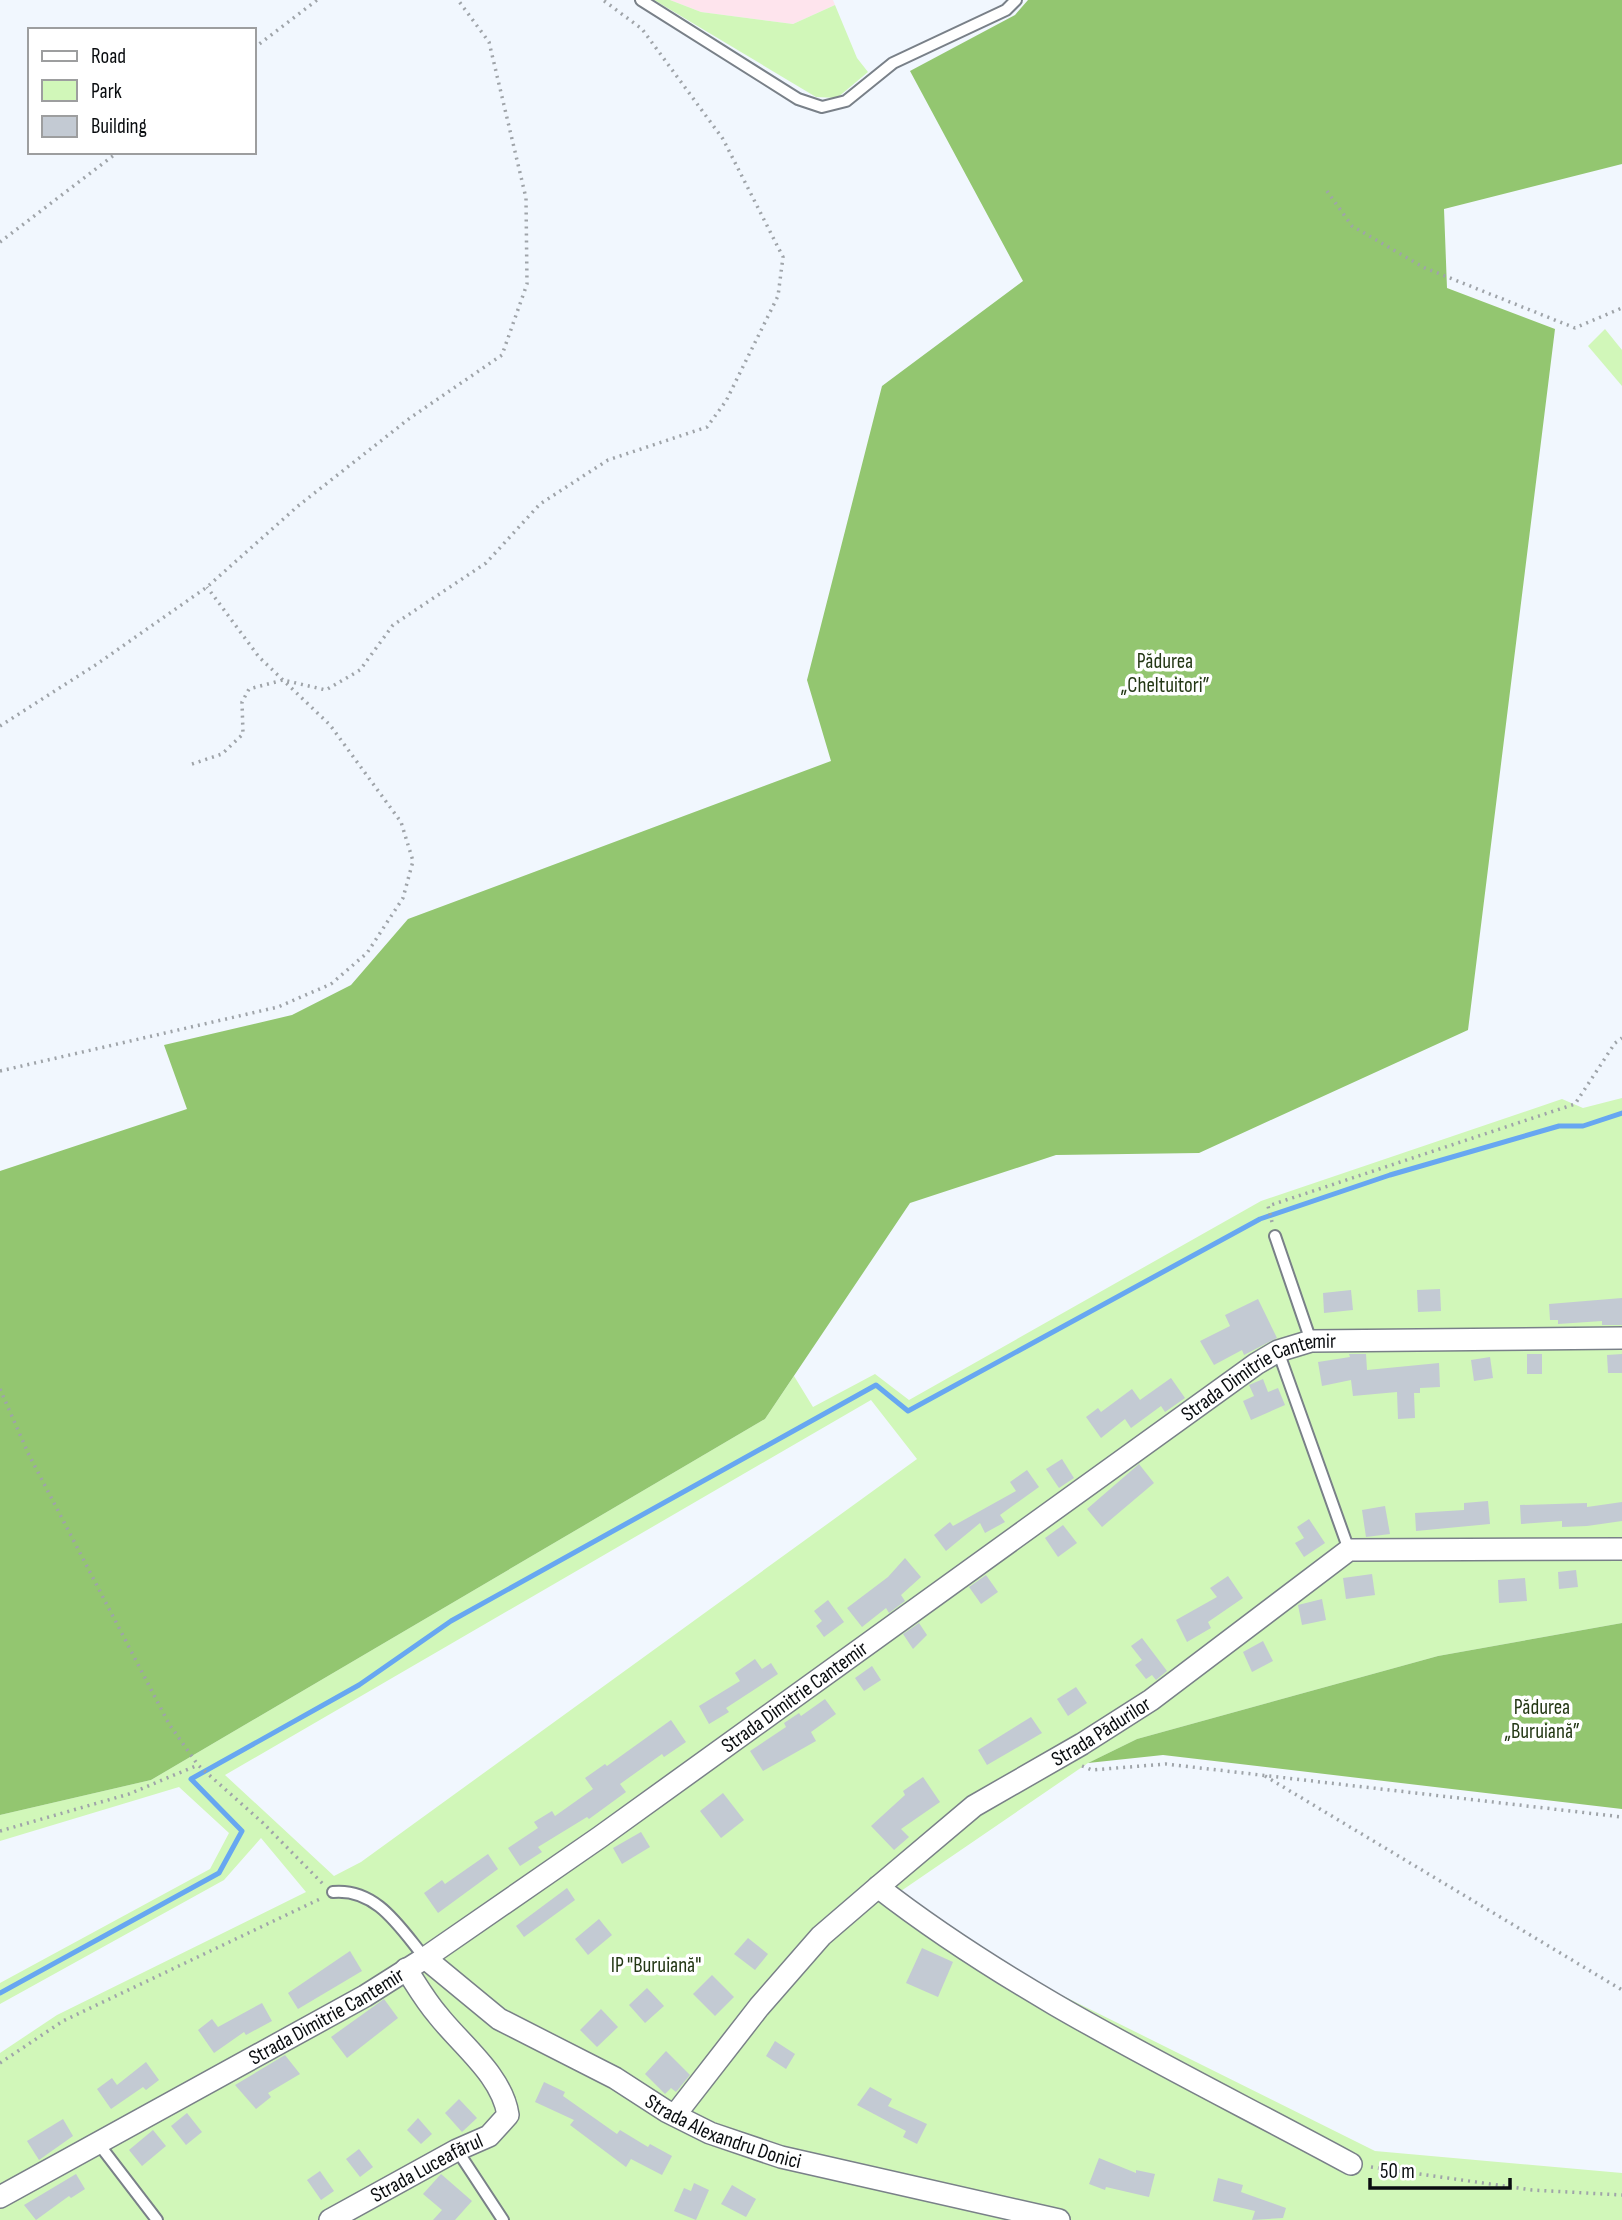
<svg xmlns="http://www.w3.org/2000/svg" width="1622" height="2220" font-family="'Sofia Sans Condensed',sans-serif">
  <rect width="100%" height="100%" fill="#f1f7fe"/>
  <polygon fill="#fee4ed" points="670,0 833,0 835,5 793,24 701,12"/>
  <g fill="#d1f7b9" fill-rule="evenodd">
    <polygon points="654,0 670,0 701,12 793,24 835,5 857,58 868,72 837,98 816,97"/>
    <polygon points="1605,329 1622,350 1622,386 1588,346"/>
    <path d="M1622 1098V1623L1438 1656 1137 1739 1088 1763 901 1891 993 1961 1375 2151 1622 2173V2220H0V2053L57 2015 306 1892 261 1838 224 1880 0 2004V1983L210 1869 229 1833 179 1787 0 1841V1815L151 1780 765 1419 794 1376 813 1407 875 1374 909 1400 1261 1201 1562 1099 1583 1108ZM871 1400 917 1459 361 1862 334 1876 225 1775Z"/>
  </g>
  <g fill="#93c670">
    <polygon points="1028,0 1622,0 1622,164 1444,209 1447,288 1555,329 1468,1030 1199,1153 1056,1155 910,1203 765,1419 151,1780 0,1815 0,1171 187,1109 164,1045 292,1015 351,985 408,919 831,761 807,680 882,386 1023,281 910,71 1015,15"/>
    <polygon points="1622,1623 1622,1809 1163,1755 1088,1763 1137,1739 1438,1656"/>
  </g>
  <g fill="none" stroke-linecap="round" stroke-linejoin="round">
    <polyline stroke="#67a7f1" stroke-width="5" points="0,1993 219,1873 242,1831 191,1779 359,1685 451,1621 876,1385 908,1411 1260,1219 1390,1175 1559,1126 1583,1126 1622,1113"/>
  </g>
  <g fill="#c3cad3">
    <polygon points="1440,1289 1441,1311 1418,1312 1417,1290"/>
    <polygon points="1351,1290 1353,1310 1324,1313 1323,1293"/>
    <polygon points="1622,1298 1622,1325 1602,1325 1602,1321 1558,1324 1558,1320 1550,1320 1549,1304"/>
    <polygon points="1258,1299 1277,1338 1244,1355 1242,1350 1214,1365 1200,1341 1230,1326 1225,1315"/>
    <polygon points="1349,1354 1366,1354 1367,1370 1439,1363 1440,1387 1420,1388 1420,1393 1414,1393 1415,1418 1398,1419 1397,1392 1353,1396 1351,1380 1322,1386 1318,1362 1350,1357"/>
    <rect x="1527" y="1354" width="15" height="20"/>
    <polygon points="1622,1354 1622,1373 1608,1373 1607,1355"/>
    <polygon points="1490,1357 1493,1378 1474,1381 1471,1360"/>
    <polygon points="1171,1378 1185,1398 1165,1412 1161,1406 1131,1428 1125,1419 1101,1438 1086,1417 1098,1408 1101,1412 1132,1389 1140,1400"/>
    <polygon points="1263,1379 1268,1392 1278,1388 1285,1405 1251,1420 1243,1401 1254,1396 1249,1385"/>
    <polygon points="1062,1459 1074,1478 1059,1488 1046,1469"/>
    <polygon points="1139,1464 1154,1483 1102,1527 1087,1509"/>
    <polygon points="1027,1470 1039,1487 1000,1515 1005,1522 985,1533 980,1523 946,1551 934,1535 950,1522 953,1526 1016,1491 1010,1482"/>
    <polygon points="1488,1501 1490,1524 1416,1531 1415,1513 1464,1510 1464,1503"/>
    <polygon points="1622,1502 1622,1521 1587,1526 1562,1527 1562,1521 1521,1524 1520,1505 1587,1503 1587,1507"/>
    <polygon points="1385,1506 1390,1534 1366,1537 1362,1510"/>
    <polygon points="1309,1519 1325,1543 1304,1557 1295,1543 1304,1538 1297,1527"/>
    <polygon points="1063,1525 1077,1543 1058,1557 1045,1538"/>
    <polygon points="905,1558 921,1577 901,1595 905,1601 889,1613 886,1608 862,1627 847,1608 888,1577"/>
    <polygon points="1576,1570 1578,1587 1559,1589 1558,1572"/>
    <polygon points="1372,1574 1375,1595 1346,1599 1343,1578"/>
    <polygon points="986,1575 998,1592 981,1604 969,1587"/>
    <polygon points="1228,1576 1243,1598 1208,1622 1211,1628 1187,1642 1176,1620 1217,1597 1210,1588"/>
    <polygon points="1525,1578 1527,1601 1499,1603 1498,1580"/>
    <polygon points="1322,1599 1326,1620 1302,1625 1298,1605"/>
    <polygon points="828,1600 844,1622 824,1637 816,1626 822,1621 814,1611"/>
    <polygon points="919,1623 927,1635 913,1649 903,1634"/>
    <polygon points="1142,1638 1167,1671 1156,1680 1152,1675 1146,1679 1135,1665 1142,1660 1131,1646"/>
    <polygon points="1263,1641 1273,1661 1252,1672 1243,1652"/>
    <polygon points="755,1659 762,1669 771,1663 778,1674 726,1708 729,1712 709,1724 699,1706 740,1681 735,1673"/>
    <polygon points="872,1666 881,1680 864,1691 855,1678"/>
    <polygon points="1076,1687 1087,1703 1068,1716 1057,1699"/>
    <polygon points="825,1699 836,1714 811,1732 816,1741 763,1771 750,1751 786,1727 784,1723 799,1713 801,1716"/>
    <polygon points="1031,1717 1042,1733 987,1765 978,1750"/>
    <polygon points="671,1720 686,1742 664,1757 662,1754 620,1784 626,1792 589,1819 587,1817 538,1847 542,1852 520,1866 508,1848 538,1828 534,1822 552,1811 555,1816 593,1789 585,1778 605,1764 607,1766"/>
    <polygon points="923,1777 940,1802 901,1829 909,1837 894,1850 871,1826 905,1795 903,1791"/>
    <polygon points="723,1793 744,1820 721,1838 700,1811"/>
    <polygon points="641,1832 650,1847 622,1864 613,1848"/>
    <polygon points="488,1854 498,1869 438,1913 424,1893 442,1880 445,1884"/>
    <polygon points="567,1888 575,1900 524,1937 516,1926"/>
    <polygon points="599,1919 612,1935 588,1955 575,1939"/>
    <polygon points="748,1938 768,1954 755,1970 734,1954"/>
    <polygon points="922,1948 953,1962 938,1997 906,1983"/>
    <polygon points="350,1951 362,1971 298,2009 288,1993"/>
    <polygon points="712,1975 734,1997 715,2016 693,1994"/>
    <polygon points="647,1988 664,2006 645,2023 629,2005"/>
    <polygon points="384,1999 398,2018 347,2058 331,2037"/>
    <polygon points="262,2003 272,2021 246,2035 244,2032 214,2053 198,2030 212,2019 218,2027"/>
    <polygon points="601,2009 618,2027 597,2047 580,2030"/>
    <polygon points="775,2041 795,2054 786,2069 766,2056"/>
    <polygon points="666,2051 690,2075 676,2092 671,2088 665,2094 645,2074"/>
    <polygon points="285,2055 300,2074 268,2093 271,2097 256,2109 235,2085"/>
    <polygon points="146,2062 159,2080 146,2090 143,2087 111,2109 97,2089 112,2078 117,2085"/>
    <polygon points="544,2082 565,2092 563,2096 617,2134 620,2130 648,2147 650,2144 672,2156 662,2175 631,2159 626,2167 570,2125 574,2120 535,2102"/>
    <polygon points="870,2087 892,2099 888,2106 927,2124 917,2144 903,2137 906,2131 857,2105"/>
    <polygon points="459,2099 477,2118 462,2132 445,2113"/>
    <polygon points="187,2113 202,2132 186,2145 171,2126"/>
    <polygon points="418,2118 432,2134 421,2144 407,2130"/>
    <polygon points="63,2119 73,2136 39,2160 27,2141"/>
    <polygon points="153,2130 166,2146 142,2166 129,2150"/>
    <polygon points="359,2149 373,2167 360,2177 346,2159"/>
    <polygon points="1099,2158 1136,2173 1136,2170 1155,2174 1149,2197 1106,2187 1105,2190 1089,2184"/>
    <polygon points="320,2171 334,2191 321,2200 307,2180"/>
    <polygon points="76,2174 85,2189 71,2198 69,2196 36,2220 24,2205"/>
    <polygon points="441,2174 472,2201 455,2220 433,2220 442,2210 423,2194"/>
    <polygon points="1218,2178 1243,2185 1241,2192 1286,2208 1283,2218 1252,2220 1255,2211 1213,2201"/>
    <polygon points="694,2183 709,2190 696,2220 674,2211 684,2188 691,2191"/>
    <polygon points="732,2185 756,2199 746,2217 721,2204"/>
  </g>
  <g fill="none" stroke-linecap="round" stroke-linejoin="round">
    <g stroke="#798088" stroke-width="14">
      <g id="service">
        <polyline points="641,0 798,99 822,107 846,101 893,63 1006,10 1016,0"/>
        <polyline points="1275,1236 1311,1341"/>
        <polyline points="1278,1351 1349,1550"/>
        <path d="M333 1892C377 1888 400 1928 425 1958"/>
        <polyline points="98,2143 157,2220"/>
        <polyline points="457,2150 503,2220"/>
      </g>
    </g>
    <g stroke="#798088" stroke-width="24">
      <g id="minor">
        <path d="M878 1887C1022 1999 1191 2077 1351 2164"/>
        <path id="s1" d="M425 1958 499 2019 615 2078 666 2111 710 2133 781 2157 1059 2220"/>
        <path id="s2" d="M675 2115 759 2007 821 1936 878 1887 974 1806 1082 1744 1151 1700 1349 1550 1622 1549"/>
        <path id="s3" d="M0 2197 365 1996 425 1958 600 1837 1256 1364 1278 1351 1311 1341 1622 1338"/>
        <path id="s4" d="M330 2220 457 2150 489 2136 508 2115C502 2075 461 2045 437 2014 425 2000 416 1984 406 1969"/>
      </g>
    </g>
    <g stroke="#9fa4a9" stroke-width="3.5" stroke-dasharray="2 5" stroke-linecap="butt">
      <polyline points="254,48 317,0"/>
      <polyline points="1327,191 1352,226 1425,268 1575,328 1622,308"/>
      <polyline points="0,242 118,152"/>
      <polyline points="0,726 97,664 207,587 298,506 410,418 502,355 527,284 526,198 489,42 458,0"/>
      <polyline points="192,764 222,754 243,734 242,702 249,689 283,680 326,690 360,670 393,625 486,563 540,504 608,460 707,427 726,401 778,296 783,257 723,139 642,29 603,0"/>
      <polyline points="0,1071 278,1007 331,984 367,953 403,898 413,861 401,822 330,725 259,657 207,587"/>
      <polyline points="1272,1222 1268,1206 1575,1104 1615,1043 1622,1038"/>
      <polyline points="0,1389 28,1453 169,1724 198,1765 263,1823 324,1885"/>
      <polyline points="1082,1766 1092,1770 1166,1764 1622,1817"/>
      <polyline points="1265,1776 1622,1990"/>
      <polyline points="0,1831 129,1794 198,1765"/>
      <polyline points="0,2063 63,2021 322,1898"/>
      <polyline points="1371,2167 1532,2190 1622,2195"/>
    </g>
    <use href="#service" stroke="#fff" stroke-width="10"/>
    <use href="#minor" stroke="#fff" stroke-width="21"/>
  </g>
  <g text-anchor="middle" stroke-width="7" stroke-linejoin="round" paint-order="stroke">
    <g font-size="21" fill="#243815" stroke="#fff">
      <text x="1165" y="668">Pădurea<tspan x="1165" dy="24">„Cheltuitori”</tspan></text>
      <text x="1542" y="1714">Pădurea<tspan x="1542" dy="24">„Buruiană”</tspan></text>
      <text x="656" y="1972">IP "Buruiană"</text>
    </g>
    <g font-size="21" fill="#0a0d10" stroke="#fff">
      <text dy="7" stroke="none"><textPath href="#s3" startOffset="1507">Strada Dimitrie Cantemir</textPath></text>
      <text dy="7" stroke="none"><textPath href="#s3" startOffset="940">Strada Dimitrie Cantemir</textPath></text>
      <text dy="7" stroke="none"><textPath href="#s2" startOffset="579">Strada Pădurilor</textPath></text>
      <text dy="7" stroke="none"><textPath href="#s3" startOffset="373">Strada Dimitrie Cantemir</textPath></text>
      <text dy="7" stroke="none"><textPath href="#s1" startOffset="348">Strada Alexandru Donici</textPath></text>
      <text dy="7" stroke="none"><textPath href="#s4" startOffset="110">Strada Luceafărul</textPath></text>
    </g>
  </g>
  <rect x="28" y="28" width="228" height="126" fill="#ffffff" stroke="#9d9e9f" stroke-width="2"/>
  <rect x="42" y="51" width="35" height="10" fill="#ffffff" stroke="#9d9e9f" stroke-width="2"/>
  <text x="91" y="63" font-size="21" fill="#0a0d10">Road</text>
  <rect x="42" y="80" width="35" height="21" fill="#d1f7b9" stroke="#9d9e9f" stroke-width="2"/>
  <text x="91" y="98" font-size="21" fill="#0a0d10">Park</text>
  <rect x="42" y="116" width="35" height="21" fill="#c3cad3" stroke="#9d9e9f" stroke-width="2"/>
  <text x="91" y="133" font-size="21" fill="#0a0d10">Building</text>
  <path d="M1370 2178v10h140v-10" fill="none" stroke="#0a0d10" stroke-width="3.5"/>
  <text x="1380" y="2178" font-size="21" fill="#0a0d10" stroke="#ffffff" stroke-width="5" paint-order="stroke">50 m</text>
</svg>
